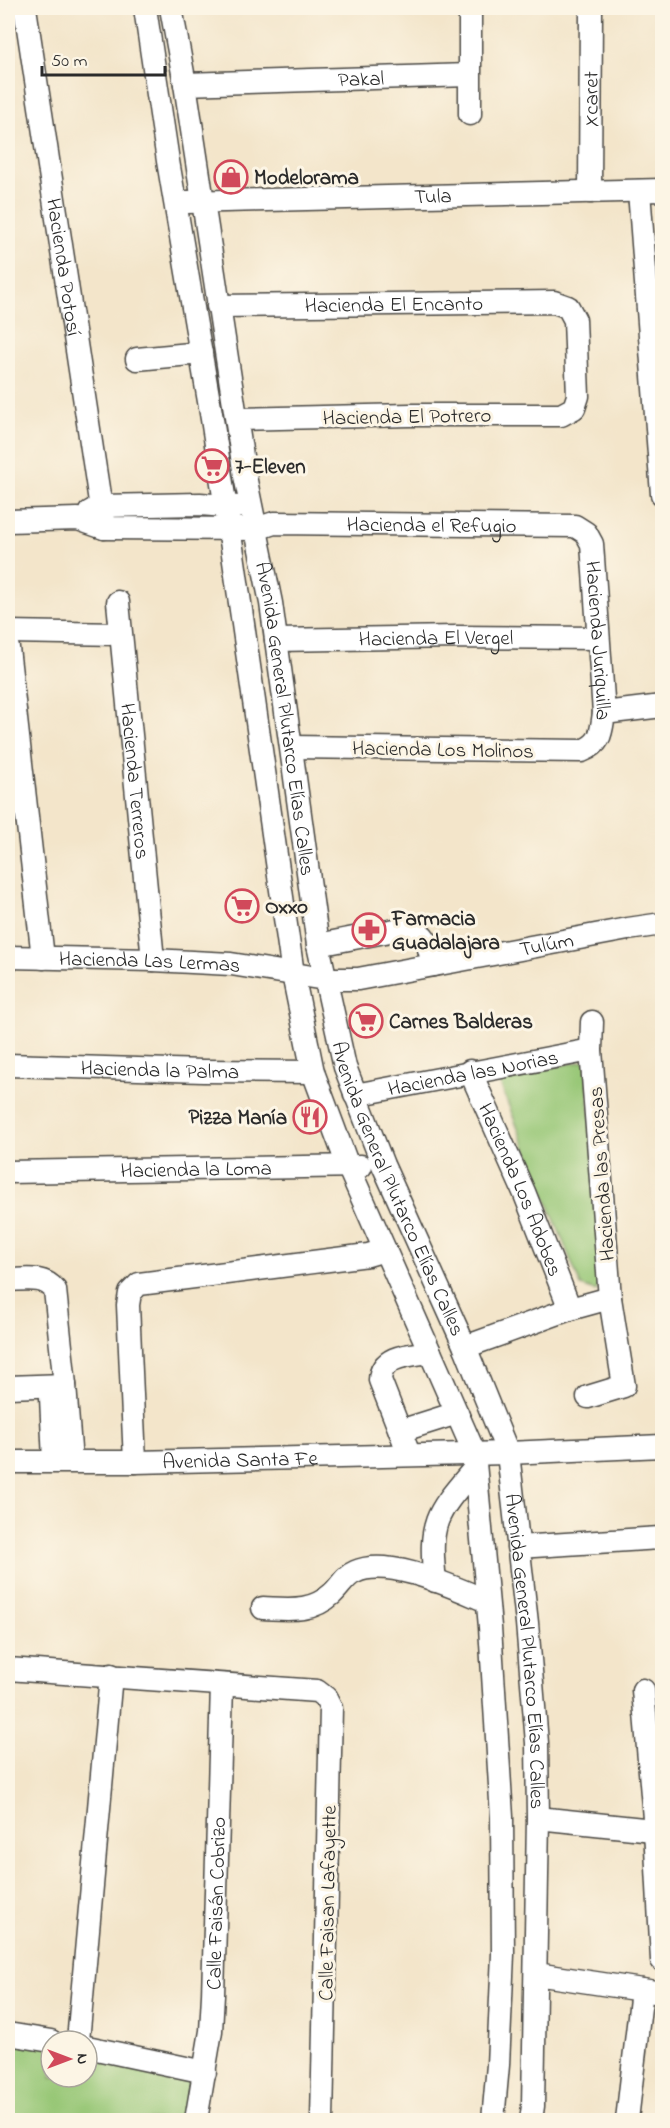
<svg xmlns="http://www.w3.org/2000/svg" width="670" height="2128" font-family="'Indie Flower',sans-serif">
  <rect width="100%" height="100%" fill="#fcf5e5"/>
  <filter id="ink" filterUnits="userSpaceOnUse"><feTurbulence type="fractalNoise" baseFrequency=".0167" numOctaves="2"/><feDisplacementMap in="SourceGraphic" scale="12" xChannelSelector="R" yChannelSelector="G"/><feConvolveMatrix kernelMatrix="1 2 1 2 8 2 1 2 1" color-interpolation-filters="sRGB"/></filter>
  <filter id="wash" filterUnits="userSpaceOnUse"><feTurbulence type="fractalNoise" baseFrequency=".008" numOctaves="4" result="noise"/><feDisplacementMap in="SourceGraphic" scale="24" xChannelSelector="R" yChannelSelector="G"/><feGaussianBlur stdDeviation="1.35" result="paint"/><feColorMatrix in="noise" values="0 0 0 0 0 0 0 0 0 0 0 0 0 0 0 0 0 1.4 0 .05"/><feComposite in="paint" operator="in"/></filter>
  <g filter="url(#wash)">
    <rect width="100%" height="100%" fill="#f3e5ca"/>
    <g fill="#98c777" stroke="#627951" stroke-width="1.5">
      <polygon points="586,1061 603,1277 596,1291 581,1286 497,1076"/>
      <polygon points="8,2034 51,2041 51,2077 87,2077 87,2047 205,2072 196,2120 8,2120"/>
    </g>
  </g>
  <g filter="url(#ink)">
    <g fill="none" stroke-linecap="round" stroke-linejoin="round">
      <g stroke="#494743" stroke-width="25">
        <g id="minor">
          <path id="s1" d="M25 8 104 528"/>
          <polyline points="145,8 168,161 212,419 233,554 293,974 313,1072 348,1166 474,1452 490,1627 502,1817 503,1954 498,2065 493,2120"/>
          <path id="s2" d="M171 8 185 84 245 476 271 603 318 945 345 1067 383 1165 465 1347 508 1453 527 1623 537 1743 538 1818 533 2106 531 2120"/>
          <polyline points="470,8 470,114"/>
          <path id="s3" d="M185 84 469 75"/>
          <polyline points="639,191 662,494"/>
          <path id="s4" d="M590 192 591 8"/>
          <path id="s5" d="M187 202 662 190"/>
          <path id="s6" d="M218 306 554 302 568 307 575 320 578 396 574 408 561 415H410L238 419"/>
          <polyline points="137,359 201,353"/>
          <polyline points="90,512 101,506 200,504 238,507"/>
          <path id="s7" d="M8 521 78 519 104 528 256 529 274 523 575 526 586 533 592 544 604 713C601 732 602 743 582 751L292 747"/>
          <path id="s8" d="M118 602 153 960"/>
          <polyline points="8,632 120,634"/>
          <path id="s9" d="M276 640 457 637 598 638"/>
          <polyline points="8,648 43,958"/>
          <polyline points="604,713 662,706"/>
          <path d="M318 945 395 930C425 927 427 938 433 965"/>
          <path id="s10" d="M8 957 153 960 231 964 325 979H358L628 929 662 924"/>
          <path id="s11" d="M8 1065 203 1071 313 1072"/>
          <path id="s12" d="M470 1071 524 1192 570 1309"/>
          <path id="s13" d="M355 1095 591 1050"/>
          <path id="s14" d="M8 1172 361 1166"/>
          <path d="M8 1280C24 1280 44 1275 55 1290L65 1385 71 1461"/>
          <polyline points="465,1347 570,1309 610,1298"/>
          <polyline points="8,1387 65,1385"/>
          <polyline points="51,1397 54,1461"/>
          <polyline points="588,1397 624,1386 610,1298 591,1050 592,1022"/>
          <polyline points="400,1431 457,1413"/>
          <path d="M409 1454 380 1380C381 1355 410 1355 430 1352"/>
          <path id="s15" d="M8 1462H135L508 1453 662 1446"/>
          <polyline points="135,1462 128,1305 130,1293 139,1284 368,1255 385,1250"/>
          <polyline points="518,1547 660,1538"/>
          <path d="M435 1581C428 1520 437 1513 475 1468"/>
          <path d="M263 1608C289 1609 311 1613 332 1594 340 1587 345 1576 355 1572 388 1556 455 1588 487 1601"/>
          <polyline points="8,1669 317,1691 326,1698 331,1708 322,2120"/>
          <polyline points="643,1690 655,1830 662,1960"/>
          <polyline points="538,1818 662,1831"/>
          <polyline points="536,1974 662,1993"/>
          <polyline points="8,2034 51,2041"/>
          <polyline points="78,2041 111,1675"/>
          <polyline points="87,2047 205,2072"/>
          <path id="s16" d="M196 2120 211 2031 213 1995 222 1685"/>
          <polyline points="627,2120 642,1990"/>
        </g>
      </g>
      <use href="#minor" stroke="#fff" stroke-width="22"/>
    </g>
  </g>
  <defs>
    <g id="shop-ring" transform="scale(1.725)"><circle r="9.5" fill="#fcf5e5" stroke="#d1495b" stroke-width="1.5"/><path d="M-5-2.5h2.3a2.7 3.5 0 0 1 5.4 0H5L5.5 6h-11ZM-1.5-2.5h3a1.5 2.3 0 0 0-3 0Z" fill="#d1495b"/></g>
    <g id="supermarket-ring" transform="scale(1.725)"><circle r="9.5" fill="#fcf5e5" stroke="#d1495b" stroke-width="1.5"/><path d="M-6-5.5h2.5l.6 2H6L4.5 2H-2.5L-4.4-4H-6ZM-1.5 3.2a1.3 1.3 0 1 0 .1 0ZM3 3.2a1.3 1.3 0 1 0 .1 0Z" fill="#d1495b"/></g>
    <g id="pharmacy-ring" transform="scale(1.725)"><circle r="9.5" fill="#fcf5e5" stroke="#d1495b" stroke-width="1.5"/><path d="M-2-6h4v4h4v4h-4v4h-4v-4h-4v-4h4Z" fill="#d1495b"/></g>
    <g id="restaurant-ring" transform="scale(1.725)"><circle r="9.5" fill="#fcf5e5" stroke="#d1495b" stroke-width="1.5"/><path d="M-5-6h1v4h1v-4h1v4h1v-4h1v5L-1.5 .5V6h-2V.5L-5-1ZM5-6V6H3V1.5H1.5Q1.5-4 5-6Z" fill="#d1495b"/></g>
  </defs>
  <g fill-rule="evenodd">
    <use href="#shop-ring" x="231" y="177"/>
    <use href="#supermarket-ring" x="212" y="466"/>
    <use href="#supermarket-ring" x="242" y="906"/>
    <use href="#pharmacy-ring" x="369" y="930"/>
    <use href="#supermarket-ring" x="366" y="1021"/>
    <use href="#restaurant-ring" x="310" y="1117"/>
  </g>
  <g text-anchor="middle" stroke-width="6" stroke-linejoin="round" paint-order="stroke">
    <g font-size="21" fill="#2b2b2b" stroke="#fcf5e5">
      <text dy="7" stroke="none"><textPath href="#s3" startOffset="176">Pakal</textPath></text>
      <text dy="7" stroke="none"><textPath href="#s4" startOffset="93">Xcaret</textPath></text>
      <text dy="7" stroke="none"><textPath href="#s5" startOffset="246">Tula</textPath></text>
      <text dy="7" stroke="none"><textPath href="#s1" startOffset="262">Hacienda Potosí</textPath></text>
      <text dy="7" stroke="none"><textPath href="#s6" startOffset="176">Hacienda El Encanto</textPath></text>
      <text transform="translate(407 416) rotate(-1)" y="7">Hacienda El Potrero</text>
      <text dy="7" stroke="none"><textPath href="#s7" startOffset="426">Hacienda el Refugio</textPath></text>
      <text dy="7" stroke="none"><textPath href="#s9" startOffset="160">Hacienda El Vergel</textPath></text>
      <text dy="7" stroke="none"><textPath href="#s7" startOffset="692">Hacienda Juriquilla</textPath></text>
      <text dy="7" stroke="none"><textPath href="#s2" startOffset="720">Avenida General Plutarco Elías Calles</textPath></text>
      <text transform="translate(443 749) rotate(1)" y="7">Hacienda Los Molinos</text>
      <text dy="7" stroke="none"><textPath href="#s8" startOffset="180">Hacienda Terreros</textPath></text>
      <text dy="7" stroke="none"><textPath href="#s10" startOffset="543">Tulúm</textPath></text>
      <text dy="7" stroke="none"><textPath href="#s10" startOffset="142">Hacienda Las Lermas</textPath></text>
      <text dy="7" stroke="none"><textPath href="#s11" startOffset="152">Hacienda la Palma</textPath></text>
      <text dy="7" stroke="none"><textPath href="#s13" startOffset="120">Hacienda las Norias</textPath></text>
      <text dy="7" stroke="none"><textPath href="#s14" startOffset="188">Hacienda la Loma</textPath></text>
      <text transform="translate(601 1174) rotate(-94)" y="7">Hacienda las Presas</text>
      <text dy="7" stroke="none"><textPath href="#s2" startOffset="1206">Avenida General Plutarco Elías Calles</textPath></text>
      <text dy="7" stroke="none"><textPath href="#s12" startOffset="129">Hacienda Los Adobes</textPath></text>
      <text dy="7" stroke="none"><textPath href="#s15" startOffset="232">Avenida Santa Fe</textPath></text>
      <text dy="7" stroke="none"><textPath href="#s2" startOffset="1692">Avenida General Plutarco Elías Calles</textPath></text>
      <text dy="7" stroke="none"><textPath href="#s16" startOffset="218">Calle Faisán Cobrizo</textPath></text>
      <text transform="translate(327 1903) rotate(-89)" y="7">Calle Faisan Lafayette</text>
    </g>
    <g font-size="21" font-weight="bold" fill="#2b2b2b" stroke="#fcf5e5" text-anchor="start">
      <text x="254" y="184">Modelorama</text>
      <text x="235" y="473">7-Eleven</text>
      <text x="265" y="913">Oxxo</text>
      <text x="392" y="925">Farmacia<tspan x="392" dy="24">Guadalajara</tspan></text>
      <text x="389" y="1028">Carnes Balderas</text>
      <text x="287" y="1124" text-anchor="end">Pizza Manía</text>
    </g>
  </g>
  <rect width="670" height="2128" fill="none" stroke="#fcf5e5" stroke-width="30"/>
  <g transform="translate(69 2059) rotate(90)"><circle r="28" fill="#fcf5e5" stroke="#a8a49b" stroke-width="1.5"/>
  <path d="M0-4.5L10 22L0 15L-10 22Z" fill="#d1495b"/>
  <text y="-9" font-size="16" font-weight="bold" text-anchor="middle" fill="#2b2b2b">N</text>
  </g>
  <path d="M42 66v9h123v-9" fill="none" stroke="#2b2b2b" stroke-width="3"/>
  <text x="51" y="66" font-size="18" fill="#2b2b2b" stroke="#fcf5e5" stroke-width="4.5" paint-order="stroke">50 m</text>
</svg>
